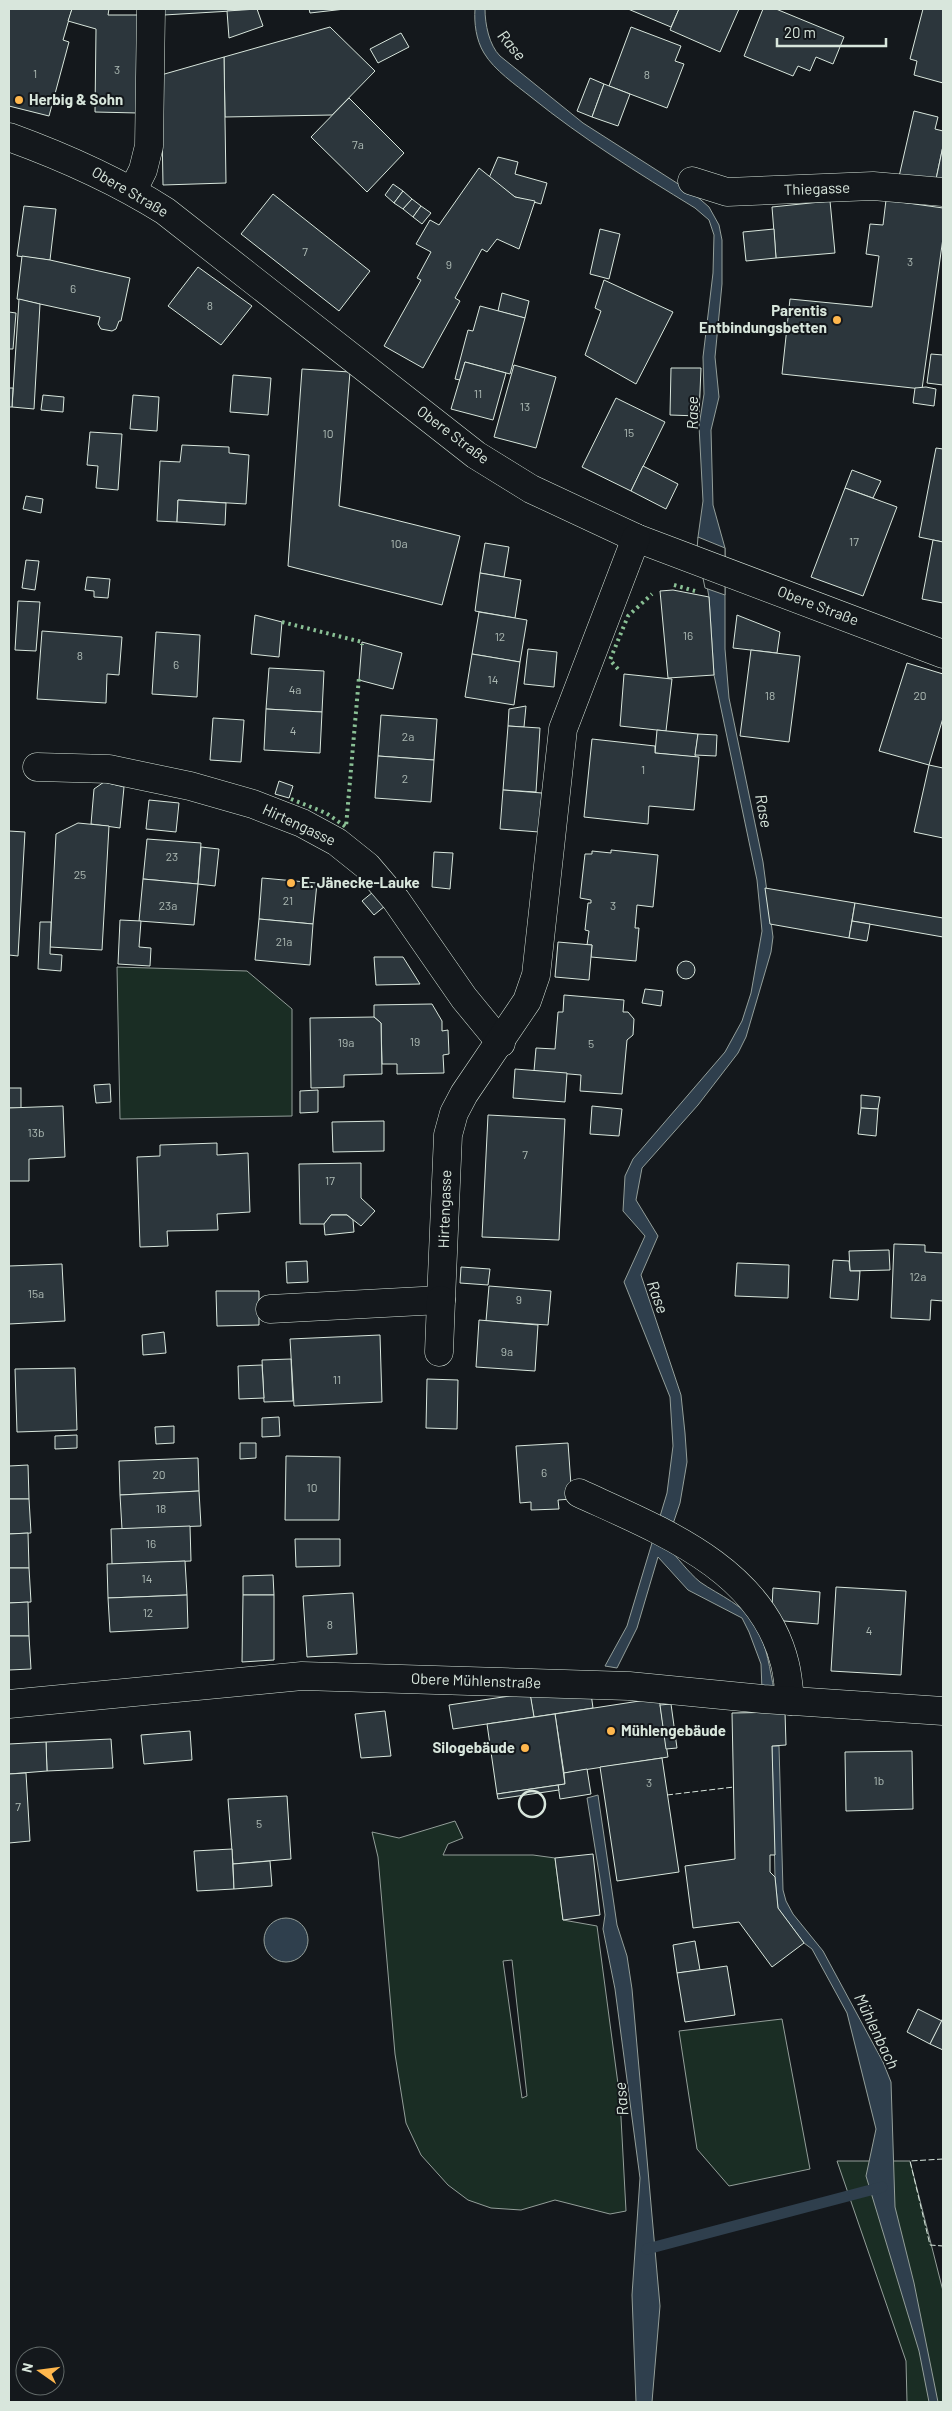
<svg xmlns="http://www.w3.org/2000/svg" width="952" height="2411" font-family="Barlow,sans-serif">
  <rect width="100%" height="100%" fill="#14181c"/>
  <g fill="#1a2d24" stroke="#939e99" fill-rule="evenodd">
    <polygon points="117,967 247,971 292,1009 292,1116 120,1119"/>
    <path d="M455 1821 463 1838 448 1844 443 1855H533L555 1858 563 1920 597 1926 620 2099 626 2211 610 2214 555 2200 521 2210 491 2208 468 2200 448 2185 421 2155 406 2123 395 2054 378 1857 372 1832 399 1838ZM512 1960 527 2096 522 2098 503 1961Z"/>
    <polygon points="782,2019 810,2169 729,2186 697,2149 679,2031"/>
    <polygon points="837,2161 910,2161 943,2291 943,2402 907,2402 906,2361"/>
  </g>
  <g fill="#2f3f4d" stroke="#939e99">
    <path d="M475 9H485C485 24 489 45 500 56L583 123 694 194 709 207 719 225 722 240V284L715 357 719 397 711 430 713 505 725 548V649L729 698 763 862 773 937 771 952 746 1037 738 1053 698 1105 642 1168 636 1200 658 1236 641 1275 681 1395 685 1433 687 1462 680 1503 666 1545C677 1557 688 1572 700 1582 720 1596 745 1605 757 1627 767 1647 770 1670 774 1690H762L761 1664 749 1632 742 1618 688 1590 658 1557 637 1628 617 1668 605 1666 627 1626 667 1493 673 1446 670 1397 624 1282 645 1236 623 1211 625 1176 633 1159 725 1052 742 1021 751 993 762 931 757 880 714 675 709 597 698 537 703 501 699 426 704 394 703 357 713 273 714 235 709 220 695 208C638 173 583 139 531 97 516 85 494 70 484 53 476 40 474 23 475 9Z"/>
    <polygon points="772,1746 779,1746 783,1890 786,1901 793,1914 823,1951 883,2062 891,2082 895,2207 914,2283 938,2402 929,2402 919,2351 866,2176 876,2129 847,2013 812,1949 804,1943 778,1908 775,1877"/>
    <polygon points="598,1795 617,1925 627,1956 632,1989 660,2306 652,2402 636,2402 632,2295 640,2178 615,1989 603,1929 605,1915 600,1879 587,1798"/>
    <circle cx="286" cy="1940" r="22"/>
  </g>
  <polygon fill="#14181c" stroke="#939e99" points="698,537 725,548 725,595 705,588 697,549"/>
  <g fill="none" stroke-linecap="round" stroke-linejoin="round">
    <polyline stroke="#2f3f4d" stroke-width="11" points="647,2249 882,2187"/>
  </g>
  <g fill="#2c363c" stroke="#d8e6dc">
    <polygon points="9,9 72,9 63,40 69,42 49,116 9,106"/>
    <polygon points="72,9 109,9 108,15 140,15 138,113 95,112 96,29 68,21"/>
    <polygon points="164,9 247,9 248,10 164,15"/>
    <polygon points="257,9 263,26 229,38 227,11"/>
    <polygon points="309,9 345,9 310,13"/>
    <polygon points="628,9 679,9 671,27"/>
    <polygon points="679,9 739,9 720,52 670,30"/>
    <polygon points="763,9 776,9 844,37 833,64 816,57 810,71 798,66 793,76 744,56"/>
    <polygon points="923,9 943,9 943,83 914,75 917,61 910,59"/>
    <polygon points="330,27 375,71 332,115 225,117 224,57"/>
    <polygon points="631,27 681,46 675,61 684,64 667,108 609,86"/>
    <polygon points="401,33 409,47 378,63 370,49"/>
    <polygon points="224,57 226,183 163,185 161,75"/>
    <polygon points="590,78 604,84 592,117 577,111"/>
    <polygon points="604,84 630,94 618,126 592,117"/>
    <polygon points="349,98 404,153 367,192 311,137"/>
    <polygon points="914,111 938,117 935,129 943,131 943,146 935,184 898,181"/>
    <polygon points="943,146 943,185 935,184"/>
    <polygon points="498,157 518,162 515,174 547,183 541,204 515,197 489,178"/>
    <polygon points="479,168 515,197 535,201 519,249 497,239 487,252 482,249 455,298 460,301 423,368 384,346 421,280 417,278 431,252 416,244 430,220 439,225"/>
    <polygon points="393,184 403,191 394,203 385,195"/>
    <polygon points="403,191 412,199 403,209 394,203"/>
    <polygon points="273,194 370,271 339,311 241,234"/>
    <polygon points="412,199 421,206 413,217 403,209"/>
    <polygon points="886,200 943,208 943,238 922,389 782,374 790,299 872,307 879,256 866,254 870,224 883,225"/>
    <polygon points="830,201 835,253 776,258 772,207"/>
    <polygon points="24,206 56,209 50,260 17,256"/>
    <polygon points="421,206 431,213 422,224 413,217"/>
    <polygon points="600,229 620,234 609,279 590,274"/>
    <polygon points="774,229 776,258 746,261 743,232"/>
    <polygon points="22,256 50,260 130,278 121,321 119,321 116,329 112,331 101,329 98,324 100,317 17,299"/>
    <polygon points="198,267 252,306 221,345 168,306"/>
    <polygon points="604,280 673,312 636,384 585,355 601,311 595,308"/>
    <polygon points="502,293 529,301 525,318 498,311"/>
    <polygon points="19,299 40,304 34,409 12,407"/>
    <polygon points="480,306 525,318 510,374 465,362 460,380 455,379 468,330 473,331"/>
    <polygon points="9,312 16,313 13,349 9,349"/>
    <polygon points="931,354 943,355 943,385 927,383"/>
    <polygon points="465,362 506,373 493,420 451,409"/>
    <polygon points="514,365 556,377 536,448 494,437"/>
    <polygon points="671,368 701,368 699,416 670,415"/>
    <polygon points="302,369 350,372 339,506 460,536 442,605 288,566"/>
    <polygon points="233,375 271,378 268,415 230,412"/>
    <polygon points="926,387 936,389 934,406 913,403 915,388"/>
    <polygon points="9,388 13,388 12,407 9,407"/>
    <polygon points="43,395 64,397 63,412 41,410"/>
    <polygon points="133,395 159,397 157,431 130,429"/>
    <polygon points="616,398 665,422 631,491 582,467"/>
    <polygon points="90,432 122,434 118,490 96,488 98,466 87,465"/>
    <polygon points="182,445 229,447 229,453 249,455 246,504 178,500 177,522 157,521 160,461 180,462"/>
    <polygon points="936,448 943,449 943,542 919,537"/>
    <polygon points="643,466 678,484 666,509 631,491"/>
    <polygon points="852,470 881,481 873,498 845,488"/>
    <polygon points="845,488 897,507 863,596 811,577"/>
    <polygon points="26,496 43,499 41,513 23,509"/>
    <polygon points="178,500 226,503 225,525 177,522"/>
    <polygon points="933,540 943,542 943,603 922,599"/>
    <polygon points="485,543 509,547 504,577 480,573"/>
    <polygon points="26,560 39,561 35,590 22,588"/>
    <polygon points="480,573 521,580 515,618 475,611"/>
    <polygon points="87,577 110,579 108,598 94,597 94,591 85,590"/>
    <polygon points="673,590 709,597 714,675 668,678 660,591"/>
    <polygon points="18,601 40,602 36,651 15,650"/>
    <polygon points="479,612 527,620 520,662 472,654"/>
    <polygon points="255,615 282,622 279,657 251,654"/>
    <polygon points="737,615 780,632 777,653 733,648"/>
    <polygon points="42,631 122,637 119,675 107,674 106,703 37,699"/>
    <polygon points="156,632 200,635 197,697 152,694"/>
    <polygon points="362,642 402,653 393,689 359,680"/>
    <polygon points="528,649 557,652 554,687 524,684"/>
    <polygon points="751,650 800,656 789,742 740,736"/>
    <polygon points="472,654 520,662 514,705 465,697"/>
    <polygon points="907,663 943,674 943,718 929,765 879,751"/>
    <polygon points="269,668 324,671 322,712 266,709"/>
    <polygon points="624,674 672,679 666,731 620,726"/>
    <polygon points="526,706 524,727 508,726 509,709"/>
    <polygon points="266,709 322,712 320,753 264,750"/>
    <polygon points="381,715 437,719 434,760 378,756"/>
    <polygon points="213,718 244,720 241,762 210,760"/>
    <polygon points="508,726 540,728 536,792 503,790"/>
    <polygon points="657,730 698,734 695,757 655,753"/>
    <polygon points="698,734 717,735 716,756 695,755"/>
    <polygon points="592,739 655,746 655,753 699,757 694,810 649,806 648,824 584,817"/>
    <polygon points="378,756 434,760 431,802 375,798"/>
    <polygon points="929,765 943,768 943,838 914,832"/>
    <polygon points="279,781 293,786 289,798 275,794"/>
    <polygon points="104,782 124,787 120,828 91,824 94,789"/>
    <polygon points="503,790 542,793 539,832 500,829"/>
    <polygon points="149,800 179,803 176,832 146,829"/>
    <polygon points="78,823 109,826 102,950 50,947 56,834"/>
    <polygon points="9,831 25,832 18,956 9,955"/>
    <polygon points="147,839 201,843 198,884 143,879"/>
    <polygon points="201,847 219,849 215,886 198,884"/>
    <polygon points="611,850 658,855 653,907 637,905 635,928 639,928 636,961 591,957 592,945 587,945 589,931 585,930 588,903 591,903 591,900 580,898 585,854 592,854 592,851 611,853"/>
    <polygon points="434,852 453,853 450,889 432,887"/>
    <polygon points="262,878 317,883 313,924 259,919"/>
    <polygon points="143,879 198,884 194,925 139,921"/>
    <polygon points="765,888 855,903 849,938 770,924"/>
    <polygon points="373,892 385,906 374,915 362,901"/>
    <polygon points="855,903 943,918 943,937 852,921"/>
    <polygon points="259,919 313,924 310,965 255,960"/>
    <polygon points="120,920 141,921 139,947 151,948 150,966 118,964"/>
    <polygon points="852,921 870,924 867,941 849,938"/>
    <polygon points="40,922 51,922 50,954 62,955 61,971 38,969"/>
    <polygon points="558,942 592,945 589,980 555,977"/>
    <polygon points="374,957 403,957 420,984 376,985"/>
    <circle cx="686" cy="970" r="9"/>
    <polygon points="645,989 663,991 661,1006 642,1003"/>
    <polygon points="564,995 624,1000 623,1012 628,1012 634,1019 633,1035 627,1040 622,1094 580,1091 581,1075 534,1071 536,1048 555,1049 558,1012 563,1012"/>
    <polygon points="432,1004 442,1021 442,1031 448,1030 449,1054 443,1055 444,1073 397,1074 397,1064 382,1064 381,1023 374,1017 374,1005"/>
    <polygon points="374,1017 381,1023 382,1074 344,1075 344,1087 311,1088 310,1018"/>
    <polygon points="515,1069 567,1073 565,1102 513,1098"/>
    <polygon points="110,1084 111,1102 96,1103 94,1085"/>
    <rect x="9" y="1088" width="12" height="20"/>
    <polygon points="318,1090 318,1112 300,1113 300,1091"/>
    <polygon points="861,1095 880,1097 878,1109 861,1108"/>
    <polygon points="63,1106 65,1157 29,1159 29,1181 9,1181 9,1108"/>
    <polygon points="592,1106 622,1109 619,1136 590,1134"/>
    <polygon points="861,1108 878,1109 876,1136 858,1134"/>
    <polygon points="488,1115 565,1119 559,1240 482,1237"/>
    <polygon points="384,1121 384,1151 333,1152 332,1122"/>
    <polygon points="217,1143 217,1155 248,1153 250,1212 217,1214 218,1230 167,1231 168,1246 140,1247 137,1157 160,1156 160,1145"/>
    <polygon points="361,1163 361,1198 375,1211 361,1226 347,1215 331,1215 324,1224 300,1224 299,1164"/>
    <polygon points="331,1215 347,1215 353,1220 354,1232 325,1235 324,1224"/>
    <polygon points="894,1244 925,1245 925,1252 943,1253 943,1301 931,1300 930,1320 891,1318"/>
    <polygon points="889,1250 890,1270 850,1271 849,1251"/>
    <polygon points="833,1260 849,1261 850,1271 860,1271 858,1300 830,1298"/>
    <polygon points="307,1261 308,1282 287,1283 286,1262"/>
    <polygon points="737,1263 789,1265 788,1298 735,1296"/>
    <polygon points="62,1264 65,1321 9,1324 9,1266"/>
    <polygon points="461,1267 490,1269 488,1285 460,1283"/>
    <polygon points="489,1286 551,1291 548,1325 486,1321"/>
    <polygon points="216,1291 259,1291 259,1325 217,1326"/>
    <polygon points="479,1320 538,1325 535,1371 476,1367"/>
    <polygon points="164,1332 166,1353 143,1355 142,1335"/>
    <polygon points="380,1335 382,1402 294,1406 290,1339"/>
    <polygon points="291,1359 293,1401 264,1402 262,1360"/>
    <polygon points="262,1365 264,1398 239,1399 238,1366"/>
    <polygon points="75,1368 77,1430 17,1432 15,1369"/>
    <polygon points="427,1379 458,1380 457,1429 426,1428"/>
    <polygon points="279,1417 280,1436 262,1437 262,1418"/>
    <polygon points="174,1426 174,1443 156,1444 155,1427"/>
    <polygon points="77,1435 77,1448 55,1449 55,1436"/>
    <polygon points="240,1443 256,1443 256,1458 240,1459"/>
    <polygon points="568,1443 572,1499 558,1500 559,1509 531,1510 531,1502 520,1503 516,1446"/>
    <polygon points="286,1456 340,1457 339,1520 285,1520"/>
    <polygon points="198,1458 199,1491 120,1495 119,1461"/>
    <polygon points="28,1465 29,1499 9,1499 9,1466"/>
    <polygon points="199,1491 201,1526 122,1529 120,1495"/>
    <polygon points="9,1499 29,1499 31,1533 9,1534"/>
    <polygon points="190,1526 191,1561 112,1564 111,1529"/>
    <polygon points="28,1533 29,1568 9,1568 9,1534"/>
    <polygon points="295,1539 340,1539 340,1566 296,1567"/>
    <polygon points="185,1561 187,1595 108,1598 107,1564"/>
    <polygon points="9,1568 29,1568 31,1602 9,1603"/>
    <polygon points="273,1575 274,1595 243,1595 243,1576"/>
    <polygon points="836,1587 906,1591 901,1675 831,1671"/>
    <polygon points="773,1588 820,1592 818,1624 784,1621 772,1607"/>
    <polygon points="353,1593 357,1654 307,1657 303,1596"/>
    <polygon points="187,1595 188,1628 110,1632 108,1598"/>
    <polygon points="243,1595 274,1595 274,1660 242,1662"/>
    <polygon points="28,1602 29,1636 9,1636 9,1603"/>
    <polygon points="9,1636 29,1636 31,1669 9,1670"/>
    <polygon points="590,1686 593,1708 534,1717 530,1695"/>
    <polygon points="530,1693 534,1717 453,1729 449,1705"/>
    <polygon points="659,1698 668,1757 564,1773 555,1714"/>
    <polygon points="671,1704 677,1748 666,1749 660,1705"/>
    <polygon points="385,1711 391,1756 361,1758 355,1714"/>
    <polygon points="785,1712 786,1745 772,1746 775,1855 770,1855 770,1872 775,1877 778,1908 804,1943 772,1967 739,1922 693,1928 685,1866 735,1859 732,1713"/>
    <polygon points="555,1714 565,1784 497,1794 487,1724"/>
    <polygon points="190,1731 192,1760 144,1764 141,1735"/>
    <polygon points="111,1739 113,1768 47,1771 46,1742"/>
    <polygon points="46,1742 47,1771 9,1774 9,1744"/>
    <polygon points="912,1751 913,1809 846,1811 845,1752"/>
    <polygon points="662,1758 679,1872 617,1881 600,1767"/>
    <polygon points="587,1769 591,1794 560,1799 558,1785 565,1784 564,1773"/>
    <polygon points="26,1773 30,1841 9,1843 9,1774"/>
    <polygon points="558,1785 559,1790 498,1799 497,1794"/>
    <polygon points="287,1796 291,1859 233,1864 228,1799"/>
    <polygon points="232,1849 234,1889 197,1891 194,1851"/>
    <polygon points="593,1854 600,1915 563,1920 555,1858"/>
    <polygon points="270,1861 272,1886 234,1889 233,1864"/>
    <polygon points="695,1941 700,1970 677,1973 673,1945"/>
    <polygon points="727,1966 735,2015 685,2022 677,1973"/>
    <polygon points="918,2009 942,2021 930,2044 907,2032"/>
    <polygon points="943,2018 943,2050 930,2044"/>
  </g>
  <g fill="none" stroke-linecap="round" stroke-linejoin="round">
    <g stroke="#d8e6dc" stroke-width="29">
      <g id="minor">
        <path d="M9 137C64 157 116 180 165 211L476 455 531 489 636 538 943 654"/>
        <polyline points="692,181 727,192 873,186 943,192"/>
        <polyline points="133,190 143,170 149,146 151,9"/>
        <polyline points="37,767 109,769 190,786 253,804 302,823 337,842 367,866 396,900 464,998 501,1043"/>
        <polyline points="270,1309 441,1300 448,1135 454,1113 464,1094 527,1001 536,975 563,729 636,538"/>
        <polyline points="439,1352 441,1300"/>
        <path d="M579 1493C659 1530 762 1568 785 1664 788 1676 789 1689 790 1701"/>
        <polyline points="9,1704 302,1676 629,1686 763,1699 943,1711"/>
      </g>
    </g>
    <use href="#minor" stroke="#14181c" stroke-width="28"/>
    <g stroke="#8ac095" stroke-width="4" stroke-dasharray="2.5 4" stroke-linecap="butt">
      <polyline points="674,585 695,591"/>
      <polyline points="282,622 362,642 362,645"/>
      <polyline points="618,669 610,660 628,616 652,594"/>
      <polyline points="291,799 326,813 346,827 359,677"/>
    </g>
    <g stroke="#d8e6dc" stroke-width="1" stroke-dasharray="6 2.5" stroke-linecap="butt">
      <polyline points="667,1795 734,1787"/>
      <polyline points="943,2159 910,2161 930,2245 943,2246"/>
    </g>
    <circle stroke="#d8e6dc" stroke-width="2.5" cx="532" cy="1804" r="13"/>
  </g>
  <g fill="#ffb74d" stroke="#14181c" stroke-width="2">
    <circle cx="19" cy="100" r="5"/>
    <circle cx="837" cy="320" r="5"/>
    <circle cx="291" cy="883" r="5"/>
    <circle cx="611" cy="1731" r="5"/>
    <circle cx="525" cy="1748" r="5"/>
  </g>
  <g text-anchor="middle" stroke-width="4" stroke-linejoin="round" paint-order="stroke">
    <g font-size="12" fill="#adbab4">
      <text x="117" y="74">3</text>
      <text x="35" y="78">1</text>
      <text x="647" y="79">8</text>
      <text x="358" y="149">7a</text>
      <text x="305" y="256">7</text>
      <text x="910" y="266">3</text>
      <text x="449" y="269">9</text>
      <text x="73" y="293">6</text>
      <text x="210" y="310">8</text>
      <text x="478" y="398">11</text>
      <text x="525" y="411">13</text>
      <text x="629" y="437">15</text>
      <text x="328" y="438">10</text>
      <text x="854" y="546">17</text>
      <text x="399" y="548">10a</text>
      <text x="688" y="640">16</text>
      <text x="500" y="641">12</text>
      <text x="80" y="660">8</text>
      <text x="176" y="669">6</text>
      <text x="493" y="684">14</text>
      <text x="295" y="694">4a</text>
      <text x="770" y="700">18</text>
      <text x="920" y="700">20</text>
      <text x="293" y="735">4</text>
      <text x="408" y="741">2a</text>
      <text x="643" y="774">1</text>
      <text x="405" y="783">2</text>
      <text x="172" y="861">23</text>
      <text x="80" y="879">25</text>
      <text x="288" y="905">21</text>
      <text x="168" y="910">23a</text>
      <text x="613" y="910">3</text>
      <text x="284" y="946">21a</text>
      <text x="415" y="1046">19</text>
      <text x="346" y="1047">19a</text>
      <text x="591" y="1048">5</text>
      <text x="36" y="1137">13b</text>
      <text x="525" y="1159">7</text>
      <text x="330" y="1185">17</text>
      <text x="918" y="1281">12a</text>
      <text x="36" y="1298">15a</text>
      <text x="519" y="1304">9</text>
      <text x="507" y="1356">9a</text>
      <text x="337" y="1384">11</text>
      <text x="544" y="1477">6</text>
      <text x="159" y="1479">20</text>
      <text x="312" y="1492">10</text>
      <text x="161" y="1513">18</text>
      <text x="151" y="1548">16</text>
      <text x="147" y="1583">14</text>
      <text x="148" y="1617">12</text>
      <text x="330" y="1629">8</text>
      <text x="869" y="1635">4</text>
      <text x="879" y="1785">1b</text>
      <text x="649" y="1787">3</text>
      <text x="18" y="1811">7</text>
      <text x="259" y="1828">5</text>
    </g>
    <g font-size="15" font-weight="bold" fill="#d8e6dc" stroke="#14181c" text-anchor="start">
      <text x="29" y="105">Herbig &amp; Sohn</text>
      <text x="827" y="316" text-anchor="end">Parentis<tspan x="827" dy="17">Entbindungsbetten</tspan></text>
      <text x="301" y="888">E. Jänecke-Lauke</text>
      <text x="621" y="1736">Mühlengebäude</text>
      <text x="515" y="1753" text-anchor="end">Silogebäude</text>
    </g>
    <g font-size="15" fill="#d8e6dc" stroke="#14181c">
      <text transform="translate(817 189) rotate(-2)" y="5">Thiegasse</text>
      <text transform="translate(130 192) rotate(30)" y="5">Obere Straße</text>
      <text transform="translate(453 435) rotate(37)" y="5">Obere Straße</text>
      <text transform="translate(818 606) rotate(21)" y="5">Obere Straße</text>
      <text transform="translate(299 825) rotate(25)" y="5">Hirtengasse</text>
      <text transform="translate(445 1209) rotate(-88)" y="5">Hirtengasse</text>
      <text transform="translate(476 1681) rotate(2)" y="5">Obere Mühlenstraße</text>
    </g>
    <g font-size="16" font-style="italic" fill="#d8e6dc" stroke="#14181c">
      <text transform="translate(512 45) rotate(50)" y="6">Rase</text>
      <text transform="translate(692 413) rotate(-90)" y="6">Rase</text>
      <text transform="translate(764 811) rotate(79)" y="6">Rase</text>
      <text transform="translate(658 1297) rotate(70)" y="6">Rase</text>
      <text transform="translate(877 2031) rotate(64)" y="6">Mühlenbach</text>
      <text transform="translate(621 2099) rotate(-95)" y="6">Rase</text>
    </g>
  </g>
  <rect width="952" height="2411" fill="none" stroke="#d8e6dc" stroke-width="20"/>
  <g transform="translate(40 2371) rotate(284)"><circle r="24" fill="#14181c" stroke="#626a69"/>
  <path d="M0-4L9 19L0 12L-9 19Z" fill="#ffb74d"/>
  <text y="-8" font-size="14" font-weight="bold" text-anchor="middle" fill="#d8e6dc">N</text>
  </g>
  <path d="M777 38v8h109v-8" fill="none" stroke="#d8e6dc" stroke-width="2.5"/>
  <text x="784" y="38" font-size="15" fill="#d8e6dc" stroke="#14181c" stroke-width="4" paint-order="stroke">20 m</text>
</svg>
